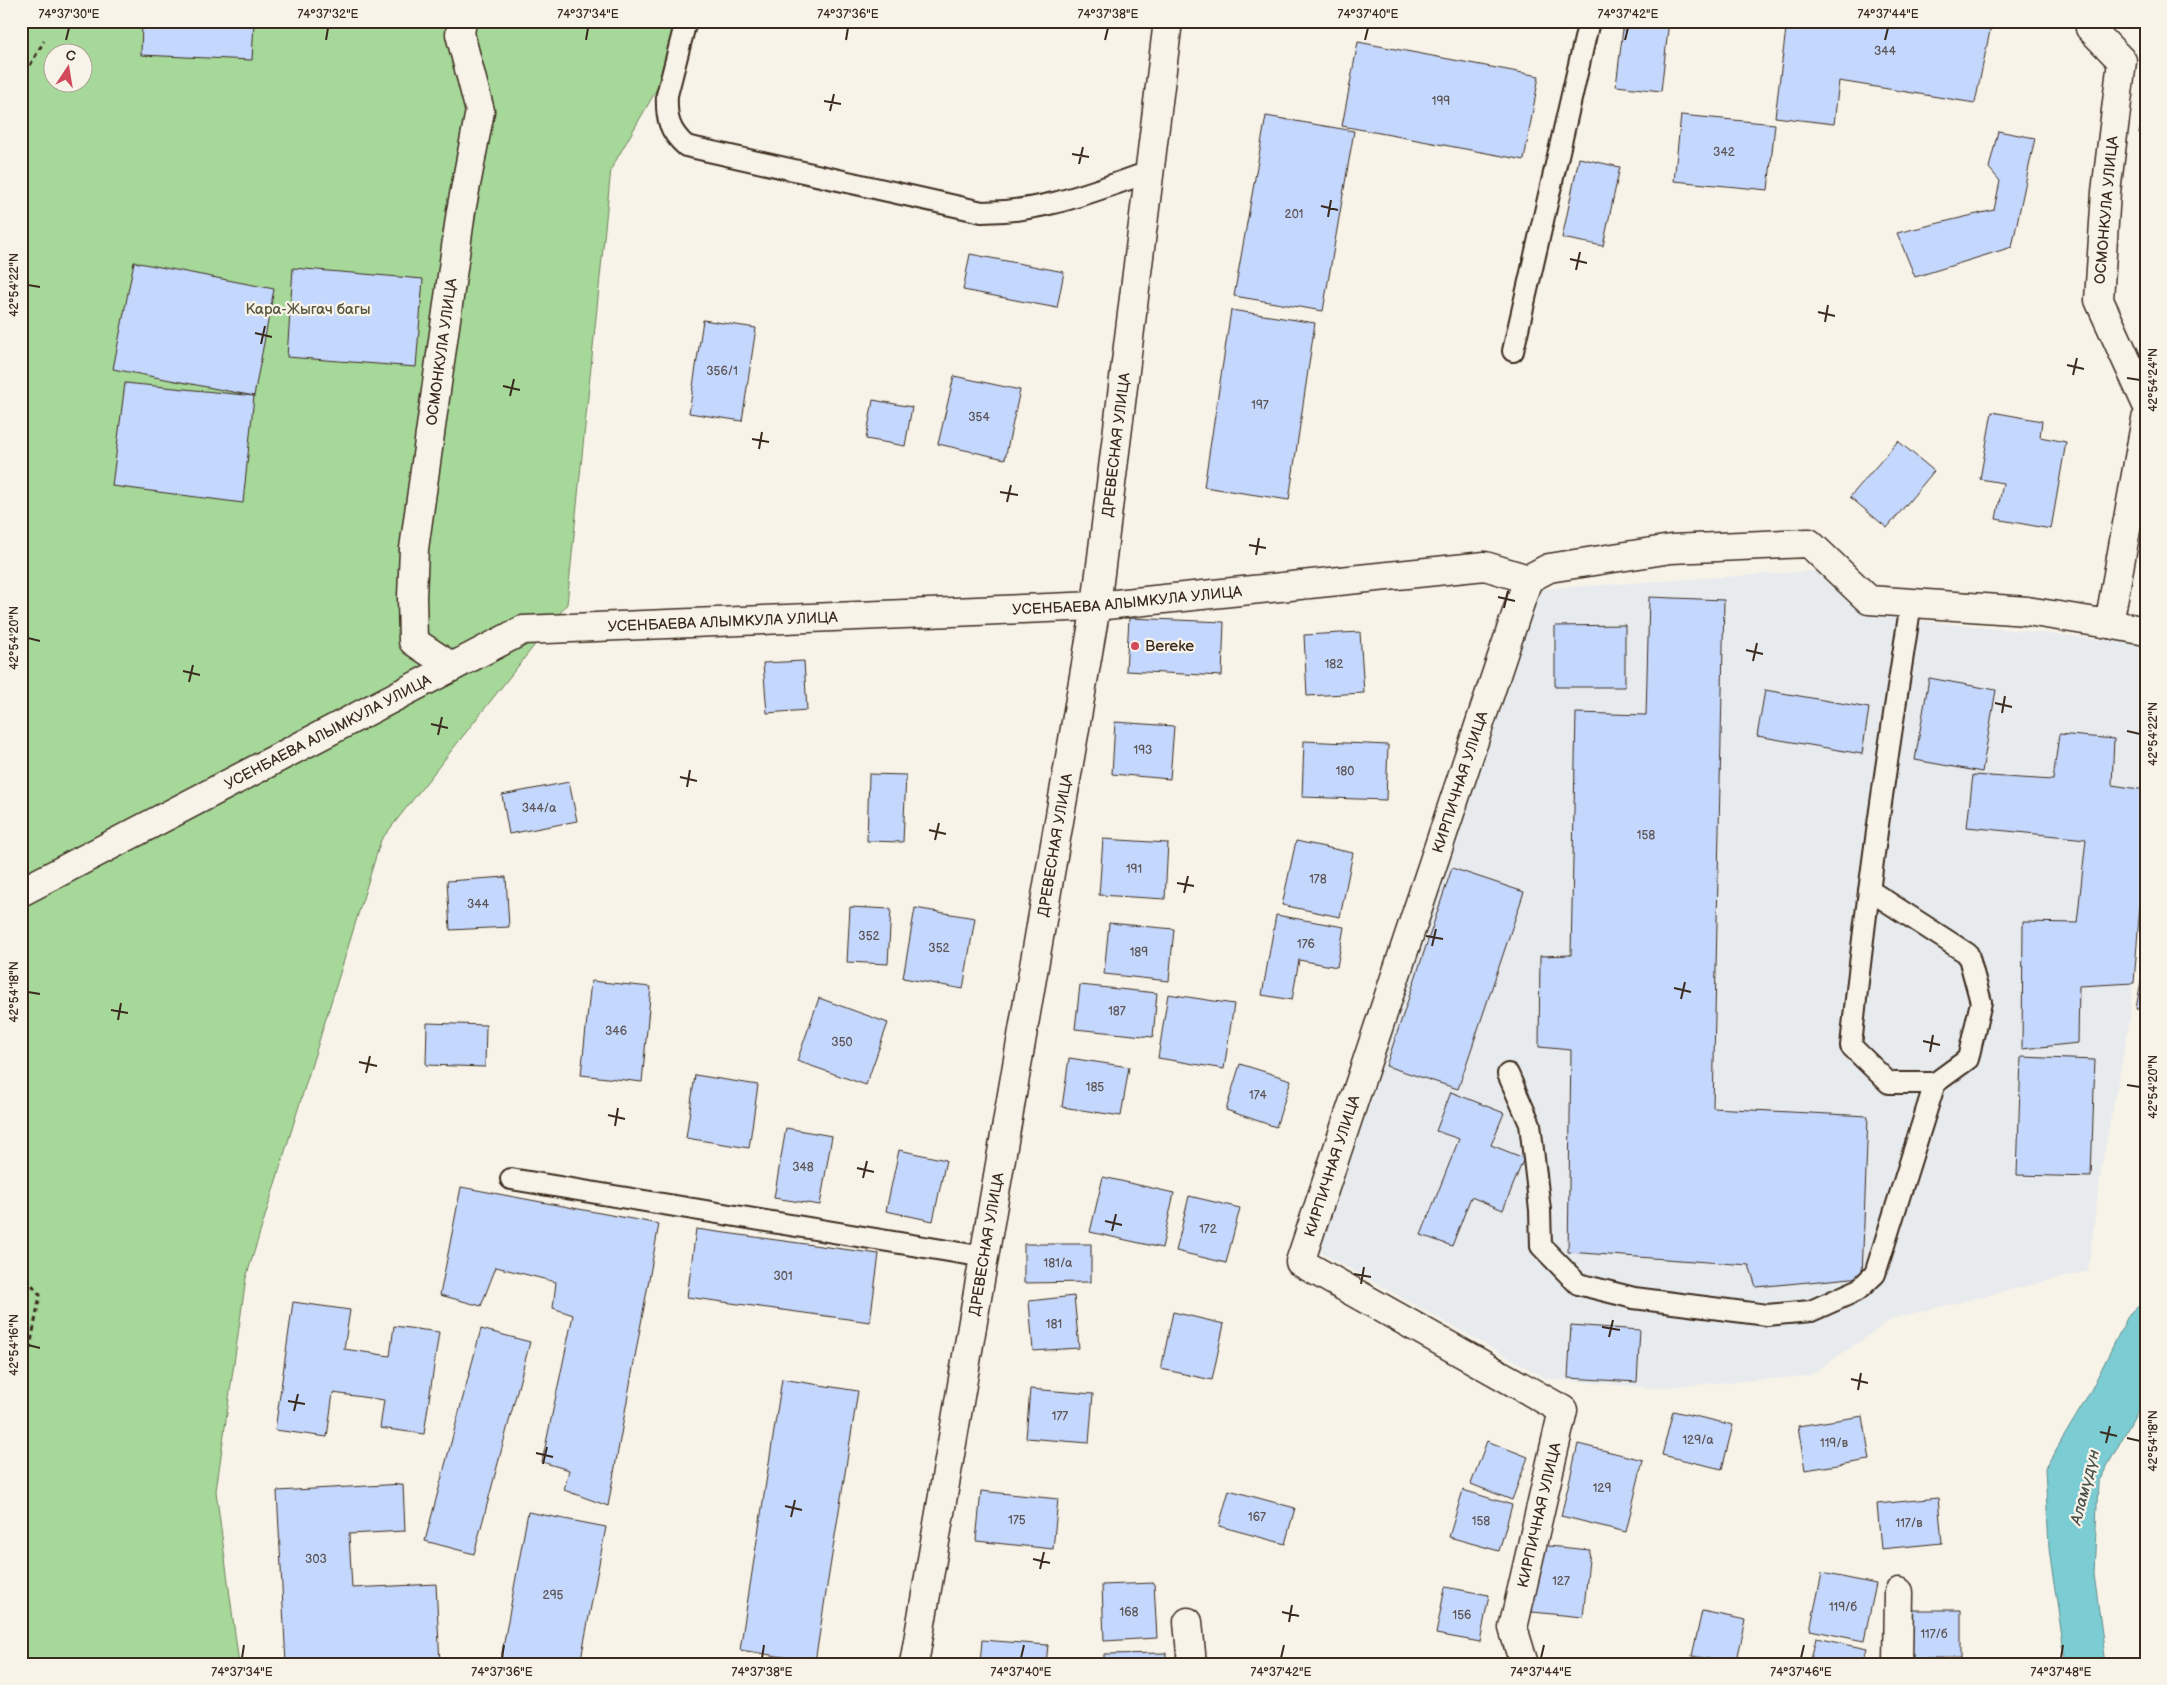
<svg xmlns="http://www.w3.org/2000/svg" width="2167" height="1685" font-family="'Balsamiq Sans',sans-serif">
  <rect width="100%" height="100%" fill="#f7f3e8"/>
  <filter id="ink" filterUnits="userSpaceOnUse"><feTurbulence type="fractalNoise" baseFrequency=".02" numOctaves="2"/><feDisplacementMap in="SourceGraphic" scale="10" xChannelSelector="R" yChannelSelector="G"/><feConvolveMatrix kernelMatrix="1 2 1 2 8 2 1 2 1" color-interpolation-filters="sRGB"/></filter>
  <g filter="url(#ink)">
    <polygon fill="#e8ebee" points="1814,571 1879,616 2146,644 2146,851 2129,1026 2101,1169 2088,1271 1894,1318 1809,1376 1653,1388 1547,1379 1316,1250 1539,589"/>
    <path fill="#a6d89a" stroke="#70815c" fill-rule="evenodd" d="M21 21H696L611 169 567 604 381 840 246 1278 216 1491 239 1664H21ZM52 52H82V82H52Z"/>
    <polygon fill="#7bccd3" stroke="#618b8b" points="2146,1298 2146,1395 2098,1483 2094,1574 2106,1664 2066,1664 2049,1549 2045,1468 2087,1398 2129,1314"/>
    <g fill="#c4d7fc" stroke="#3b2a1e">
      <polygon points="142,21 254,21 252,60 141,55"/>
      <polygon points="1624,21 1669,21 1661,91 1616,86"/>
      <polygon points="1787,21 1992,21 1975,103 1839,81 1834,124 1775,117"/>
      <polygon points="1358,42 1539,76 1524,160 1342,126"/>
      <polygon points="2146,110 2146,134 2139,133"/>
      <polygon points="1681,115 1775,124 1768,190 1674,181"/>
      <polygon points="1266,116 1354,131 1323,311 1234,296"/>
      <polygon points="1998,131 2035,138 2012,247 1915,277 1897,233 1994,210 2000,181 1989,168"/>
      <polygon points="1579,158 1620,167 1603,246 1562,238"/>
      <polygon points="970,254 1064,272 1057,308 963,290"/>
      <polygon points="134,262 274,289 254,396 113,369"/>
      <polygon points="293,268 423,279 416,367 287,357"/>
      <polygon points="1231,310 1315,323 1289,500 1204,487"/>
      <polygon points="703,320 756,328 742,421 689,413"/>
      <polygon points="954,376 1020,390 1005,459 938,444"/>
      <polygon points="125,383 254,396 243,503 112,486"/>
      <polygon points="873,400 912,407 905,446 866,439"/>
      <polygon points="1992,412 2042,421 2040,437 2066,442 2051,529 1996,519 2003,483 1980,479"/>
      <polygon points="1898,441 1934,471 1887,528 1850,497"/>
      <polygon points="1649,597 1724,600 1713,1108 1868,1116 1862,1277 1756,1287 1749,1265 1568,1252 1571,1050 1539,1047 1540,956 1571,955 1576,713 1646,715"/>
      <polygon points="1129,618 1224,622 1222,676 1126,671"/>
      <polygon points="1625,625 1625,687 1555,687 1555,626"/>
      <polygon points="1360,632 1364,693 1307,696 1304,635"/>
      <polygon points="804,661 807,710 767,713 763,663"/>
      <polygon points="1929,678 1996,690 1982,772 1915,760"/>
      <polygon points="1765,690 1869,708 1862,754 1757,736"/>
      <polygon points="1115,722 1174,726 1170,779 1112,774"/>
      <polygon points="2059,734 2114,739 2112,785 2146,790 2146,826 2134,983 2079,986 2078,1043 2022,1049 2023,922 2077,923 2086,839 1967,827 1973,775 2053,780"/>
      <polygon points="1304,741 1388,745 1386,800 1302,797"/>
      <polygon points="869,774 906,775 903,842 867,841"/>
      <polygon points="569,782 577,821 509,834 502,795"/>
      <polygon points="1103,839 1168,843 1165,899 1099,895"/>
      <polygon points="1296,841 1353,853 1340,917 1282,905"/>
      <polygon points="1452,868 1524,892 1458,1089 1386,1066"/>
      <polygon points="506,877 509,927 450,930 447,881"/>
      <polygon points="850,907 891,909 888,964 847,962"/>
      <polygon points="915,908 975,918 963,989 903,978"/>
      <polygon points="1276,915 1344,927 1337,967 1299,960 1292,1000 1262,995"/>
      <polygon points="1109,923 1174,929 1169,981 1104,974"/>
      <polygon points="2146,952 2146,1010 2136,1009"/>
      <polygon points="591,981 651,987 642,1082 581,1075"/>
      <polygon points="1080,985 1157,993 1153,1037 1075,1029"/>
      <polygon points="1168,994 1234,1004 1224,1069 1158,1058"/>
      <polygon points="819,998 888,1023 866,1085 797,1061"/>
      <polygon points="427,1023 486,1025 485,1067 426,1065"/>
      <polygon points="2021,1057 2095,1060 2091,1177 2017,1175"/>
      <polygon points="1069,1058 1129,1067 1121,1116 1062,1107"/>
      <polygon points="1240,1064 1291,1080 1276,1127 1226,1110"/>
      <polygon points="695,1075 758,1085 749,1148 686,1138"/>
      <polygon points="1451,1092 1504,1113 1491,1145 1524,1158 1503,1210 1471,1197 1452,1246 1421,1235 1459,1139 1436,1131"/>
      <polygon points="786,1128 832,1136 820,1205 774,1198"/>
      <polygon points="899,1150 946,1160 933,1221 886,1211"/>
      <polygon points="1103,1177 1174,1193 1162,1248 1090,1232"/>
      <polygon points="461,1187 659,1224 608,1506 564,1490 569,1470 542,1462 573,1315 553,1308 556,1282 496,1267 481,1306 440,1295"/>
      <polygon points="1189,1196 1240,1208 1226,1263 1176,1251"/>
      <polygon points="696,1229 879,1254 870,1322 687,1297"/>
      <polygon points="1024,1244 1091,1244 1091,1282 1024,1283"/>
      <polygon points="1074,1296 1079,1348 1033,1351 1029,1301"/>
      <polygon points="293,1302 350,1310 344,1349 390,1356 394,1326 439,1332 424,1434 380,1428 384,1400 333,1393 327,1437 275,1430"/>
      <polygon points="1173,1312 1224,1324 1212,1380 1161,1369"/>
      <polygon points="1571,1325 1640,1330 1637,1382 1568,1378"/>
      <polygon points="481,1329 530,1342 474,1554 425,1541"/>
      <polygon points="782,1379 858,1391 815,1662 740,1650"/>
      <polygon points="1030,1389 1093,1394 1089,1443 1026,1438"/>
      <polygon points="1673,1411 1733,1425 1722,1469 1662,1455"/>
      <polygon points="1863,1416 1870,1460 1805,1470 1798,1426"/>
      <polygon points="1487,1441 1528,1457 1512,1500 1471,1484"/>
      <polygon points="1578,1444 1643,1460 1626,1532 1561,1516"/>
      <polygon points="403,1484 405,1531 349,1534 352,1588 436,1584 440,1664 286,1664 277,1491"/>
      <polygon points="1229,1490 1295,1508 1285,1544 1219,1526"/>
      <polygon points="1463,1490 1512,1505 1499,1551 1449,1537"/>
      <polygon points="981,1491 1058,1499 1053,1549 976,1541"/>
      <polygon points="1938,1498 1942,1543 1881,1549 1877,1504"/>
      <polygon points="528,1512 606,1527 580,1664 500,1664"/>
      <polygon points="1538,1545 1590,1550 1583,1617 1532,1612"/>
      <polygon points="1822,1573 1876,1584 1864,1641 1810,1630"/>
      <polygon points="1154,1583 1157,1638 1104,1641 1102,1585"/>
      <polygon points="1445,1587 1489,1595 1480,1642 1436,1634"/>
      <polygon points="1908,1610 1961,1610 1961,1658 1907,1658"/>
      <polygon points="1702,1611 1746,1620 1736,1664 1692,1656"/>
      <polygon points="1816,1638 1867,1649 1863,1664 1810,1664"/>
      <polygon points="982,1640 1048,1645 1046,1664 980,1664"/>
      <polygon points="1166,1653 1166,1664 1104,1664 1104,1654"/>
      <polygon points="1493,1659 1494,1664 1455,1664"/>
    </g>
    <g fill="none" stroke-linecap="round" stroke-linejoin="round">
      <g stroke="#3b2a1e" stroke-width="24">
        <g id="lane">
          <path d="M686 21 667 95C666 118 669 131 686 146L982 212C1044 212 1091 192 1149 172"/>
          <polyline points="1513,351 1589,21"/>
          <path d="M1869 890 1968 954 1981 1002 1968 1059 1935 1083H1889L1851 1046C1866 898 1888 751 1911 603"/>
          <polyline points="1508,1074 1530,1124 1540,1210 1541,1246 1578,1284 1634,1298 1767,1315 1811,1311 1858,1290 1875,1274 1935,1083"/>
          <polyline points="511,1179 985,1257"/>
        </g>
      </g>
      <g stroke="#3b2a1e" stroke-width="31">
        <g id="street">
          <polyline points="2091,21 2090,28 2122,61 2106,192 2099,300 2146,403"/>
          <polyline points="2146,419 2109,624 2146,631"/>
          <polyline points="1528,579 1549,568 1671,549 1809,543 1869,600 2027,611 2109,624"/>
          <path id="s1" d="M452 667 413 641 412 597 414 549 461 211 480 111 460 34 462 21"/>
          <path id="s2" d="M21 892 523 630 1096 606 1485 566 1528 579 1300 1262 1563 1410 1513 1628 1524 1664"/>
          <polyline points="1188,1622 1192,1664"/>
          <polyline points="1898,1664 1899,1592"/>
        </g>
      </g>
      <g stroke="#3b2a1e" stroke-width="31">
        <g id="secondary">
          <path id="s3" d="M914 1664 1096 606 1168 21"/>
        </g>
      </g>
      <g stroke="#3b2a1e" stroke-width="3" stroke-dasharray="5 4" stroke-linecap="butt">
        <polyline points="21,81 44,41"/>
        <polyline points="21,1271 40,1295 21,1395"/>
      </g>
      <use href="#lane" stroke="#f7f3e8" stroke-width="20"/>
      <use href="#street" stroke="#f7f3e8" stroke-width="28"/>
      <use href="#secondary" stroke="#f7f3e8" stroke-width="28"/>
    </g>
  </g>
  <path fill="none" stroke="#3b2a1e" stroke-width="2" d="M66 40 69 28M326 40 328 28M586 40 588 28M846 40 848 28M1105 40 1108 28M1365 40 1368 28M1625 40 1628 28M1885 40 1888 28M824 101 841 104M830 111 834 94M1072 154 1089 157M1079 164 1083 147M1321 206 1338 210M1328 217 1331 200M1570 259 1587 263M1576 270 1580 252M28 285 40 287M1818 312 1835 316M1825 322 1828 305M255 333 272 337M261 344 265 326M2067 365 2084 369M2073 375 2077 358M2127 378 2140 380M503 386 520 390M510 396 514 379M752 439 769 442M759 449 762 432M1000 492 1018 495M1007 502 1011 485M1249 545 1266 548M1256 555 1259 538M1498 597 1515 601M1504 608 1508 591M28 638 40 641M1746 650 1763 654M1753 661 1757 643M183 671 200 675M189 682 193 665M1995 703 2012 707M2002 713 2005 696M431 724 448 728M2127 731 2140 734M438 735 442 717M680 777 697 781M687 787 690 770M929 830 946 834M935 840 939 823M1177 883 1194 886M1184 893 1188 876M1426 936 1443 939M1432 946 1436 929M1674 988 1691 992M28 992 40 994M1681 999 1685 982M111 1010 128 1013M118 1020 121 1003M1923 1041 1940 1045M1930 1052 1933 1035M359 1062 377 1066M366 1073 370 1056M2127 1085 2140 1087M608 1115 625 1119M615 1126 618 1108M857 1168 874 1172M863 1178 867 1161M1105 1221 1122 1225M1112 1231 1116 1214M1354 1274 1371 1277M1361 1284 1364 1267M1602 1327 1620 1330M1609 1337 1613 1320M28 1345 40 1348M1851 1379 1868 1383M1858 1390 1861 1373M288 1401 305 1404M294 1411 298 1394M2100 1432 2117 1436M2127 1438 2140 1441M2106 1443 2110 1426M536 1453 553 1457M543 1464 547 1447M785 1506 802 1510M791 1517 795 1500M1033 1559 1050 1563M1040 1569 1044 1552M1282 1612 1299 1616M1289 1622 1292 1605M242 1658 244 1645M502 1658 504 1645M762 1658 764 1645M1021 1658 1024 1645M1281 1658 1284 1645M1541 1658 1544 1645M1801 1658 1804 1645M2061 1658 2063 1645"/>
  <circle fill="#d1495b" stroke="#f7f3e8" stroke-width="2" cx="1135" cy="646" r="5"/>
  <g text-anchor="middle" stroke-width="4.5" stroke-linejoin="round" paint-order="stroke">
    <g font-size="12" fill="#5d5556">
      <text x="1885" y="55">344</text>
      <text x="1441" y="105">199</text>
      <text x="1724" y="156">342</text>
      <text x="1294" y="218">201</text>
      <text x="722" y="375">356/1</text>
      <text x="1260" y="409">197</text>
      <text x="979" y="421">354</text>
      <text x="1334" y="668">182</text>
      <text x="1143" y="754">193</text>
      <text x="1345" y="775">180</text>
      <text x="539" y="812">344/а</text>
      <text x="1646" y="839">158</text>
      <text x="1134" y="873">191</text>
      <text x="1318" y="883">178</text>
      <text x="478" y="908">344</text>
      <text x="869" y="940">352</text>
      <text x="1306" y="948">176</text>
      <text x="939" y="952">352</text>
      <text x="1139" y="956">189</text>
      <text x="1117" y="1015">187</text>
      <text x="616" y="1035">346</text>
      <text x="842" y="1046">350</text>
      <text x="1095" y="1091">185</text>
      <text x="1258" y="1099">174</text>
      <text x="803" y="1171">348</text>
      <text x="1208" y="1233">172</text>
      <text x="1058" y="1267">181/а</text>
      <text x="783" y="1280">301</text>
      <text x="1054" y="1328">181</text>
      <text x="1060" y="1420">177</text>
      <text x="1698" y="1444">129/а</text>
      <text x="1834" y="1447">119/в</text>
      <text x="1602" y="1492">129</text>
      <text x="1257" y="1521">167</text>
      <text x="1017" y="1524">175</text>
      <text x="1481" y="1525">158</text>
      <text x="1909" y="1527">117/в</text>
      <text x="316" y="1563">303</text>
      <text x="1561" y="1585">127</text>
      <text x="553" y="1599">295</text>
      <text x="1843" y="1611">119/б</text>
      <text x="1129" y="1616">168</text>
      <text x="1462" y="1619">156</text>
      <text x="1934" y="1638">117/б</text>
    </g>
    <g font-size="15" fill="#3b2a1e" stroke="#f7f3e8">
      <text transform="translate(2106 210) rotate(-85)" y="5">ОСМОНКУЛА УЛИЦА</text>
      <text dy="5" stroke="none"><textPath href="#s1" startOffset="338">ОСМОНКУЛА УЛИЦА</textPath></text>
      <text dy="5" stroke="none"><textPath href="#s3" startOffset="1236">ДРЕВЕСНАЯ УЛИЦА</textPath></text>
      <text dy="5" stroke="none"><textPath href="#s2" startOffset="1171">УСЕНБАЕВА АЛЫМКУЛА УЛИЦА</textPath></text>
      <text dy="5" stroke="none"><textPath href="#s2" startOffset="766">УСЕНБАЕВА АЛЫМКУЛА УЛИЦА</textPath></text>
      <text dy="5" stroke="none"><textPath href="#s2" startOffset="346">УСЕНБАЕВА АЛЫМКУЛА УЛИЦА</textPath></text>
      <text transform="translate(1460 782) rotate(-72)" y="5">КИРПИЧНАЯ УЛИЦА</text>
      <text dy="5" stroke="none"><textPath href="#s3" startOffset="831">ДРЕВЕСНАЯ УЛИЦА</textPath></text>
      <text transform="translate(1332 1166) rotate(-72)" y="5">КИРПИЧНАЯ УЛИЦА</text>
      <text dy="5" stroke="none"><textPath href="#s3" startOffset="426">ДРЕВЕСНАЯ УЛИЦА</textPath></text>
      <text transform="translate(1539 1515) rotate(-77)" y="5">КИРПИЧНАЯ УЛИЦА</text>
    </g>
    <g font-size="15" fill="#56563d" stroke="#f7f3e8">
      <text x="308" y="314">Кара-Жыгач багы</text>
    </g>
    <g font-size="15" fill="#3b2a1e" stroke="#f7f3e8" text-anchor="start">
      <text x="1145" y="651">Bereke</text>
    </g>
    <g font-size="16" font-style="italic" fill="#4b524b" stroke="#f7f3e8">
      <text transform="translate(2084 1487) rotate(-76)" y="6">Аламүдүн</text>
    </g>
  </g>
  <rect width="2167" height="1685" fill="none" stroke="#f7f3e8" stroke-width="55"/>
  <g transform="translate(68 68) rotate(12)"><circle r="24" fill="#f7f3e8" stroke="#aca397"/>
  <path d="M0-4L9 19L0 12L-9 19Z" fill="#d1495b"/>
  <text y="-8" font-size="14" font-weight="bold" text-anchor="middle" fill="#3b2a1e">С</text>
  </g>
  <rect x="28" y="28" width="2112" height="1630" fill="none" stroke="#3b2a1e" stroke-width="2"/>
  <g font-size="12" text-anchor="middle" fill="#3b2a1e">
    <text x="69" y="18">74°37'30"E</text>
    <text x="328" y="18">74°37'32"E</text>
    <text x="588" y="18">74°37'34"E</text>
    <text x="848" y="18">74°37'36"E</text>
    <text x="1108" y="18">74°37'38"E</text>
    <text x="1368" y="18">74°37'40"E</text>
    <text x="1628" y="18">74°37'42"E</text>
    <text x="1888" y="18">74°37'44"E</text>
    <text transform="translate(14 285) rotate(-90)" y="4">42°54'22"N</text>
    <text transform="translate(2153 380) rotate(-90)" y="4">42°54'24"N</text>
    <text transform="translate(14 638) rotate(-90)" y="4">42°54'20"N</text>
    <text transform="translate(2153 734) rotate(-90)" y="4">42°54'22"N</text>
    <text transform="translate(14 992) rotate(-90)" y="4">42°54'18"N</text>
    <text transform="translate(2153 1087) rotate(-90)" y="4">42°54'20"N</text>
    <text transform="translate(14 1345) rotate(-90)" y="4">42°54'16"N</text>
    <text transform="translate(2153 1441) rotate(-90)" y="4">42°54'18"N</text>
    <text x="242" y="1676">74°37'34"E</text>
    <text x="502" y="1676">74°37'36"E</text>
    <text x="762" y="1676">74°37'38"E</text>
    <text x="1021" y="1676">74°37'40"E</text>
    <text x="1281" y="1676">74°37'42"E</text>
    <text x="1541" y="1676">74°37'44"E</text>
    <text x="1801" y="1676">74°37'46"E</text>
    <text x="2061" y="1676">74°37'48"E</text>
  </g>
</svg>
